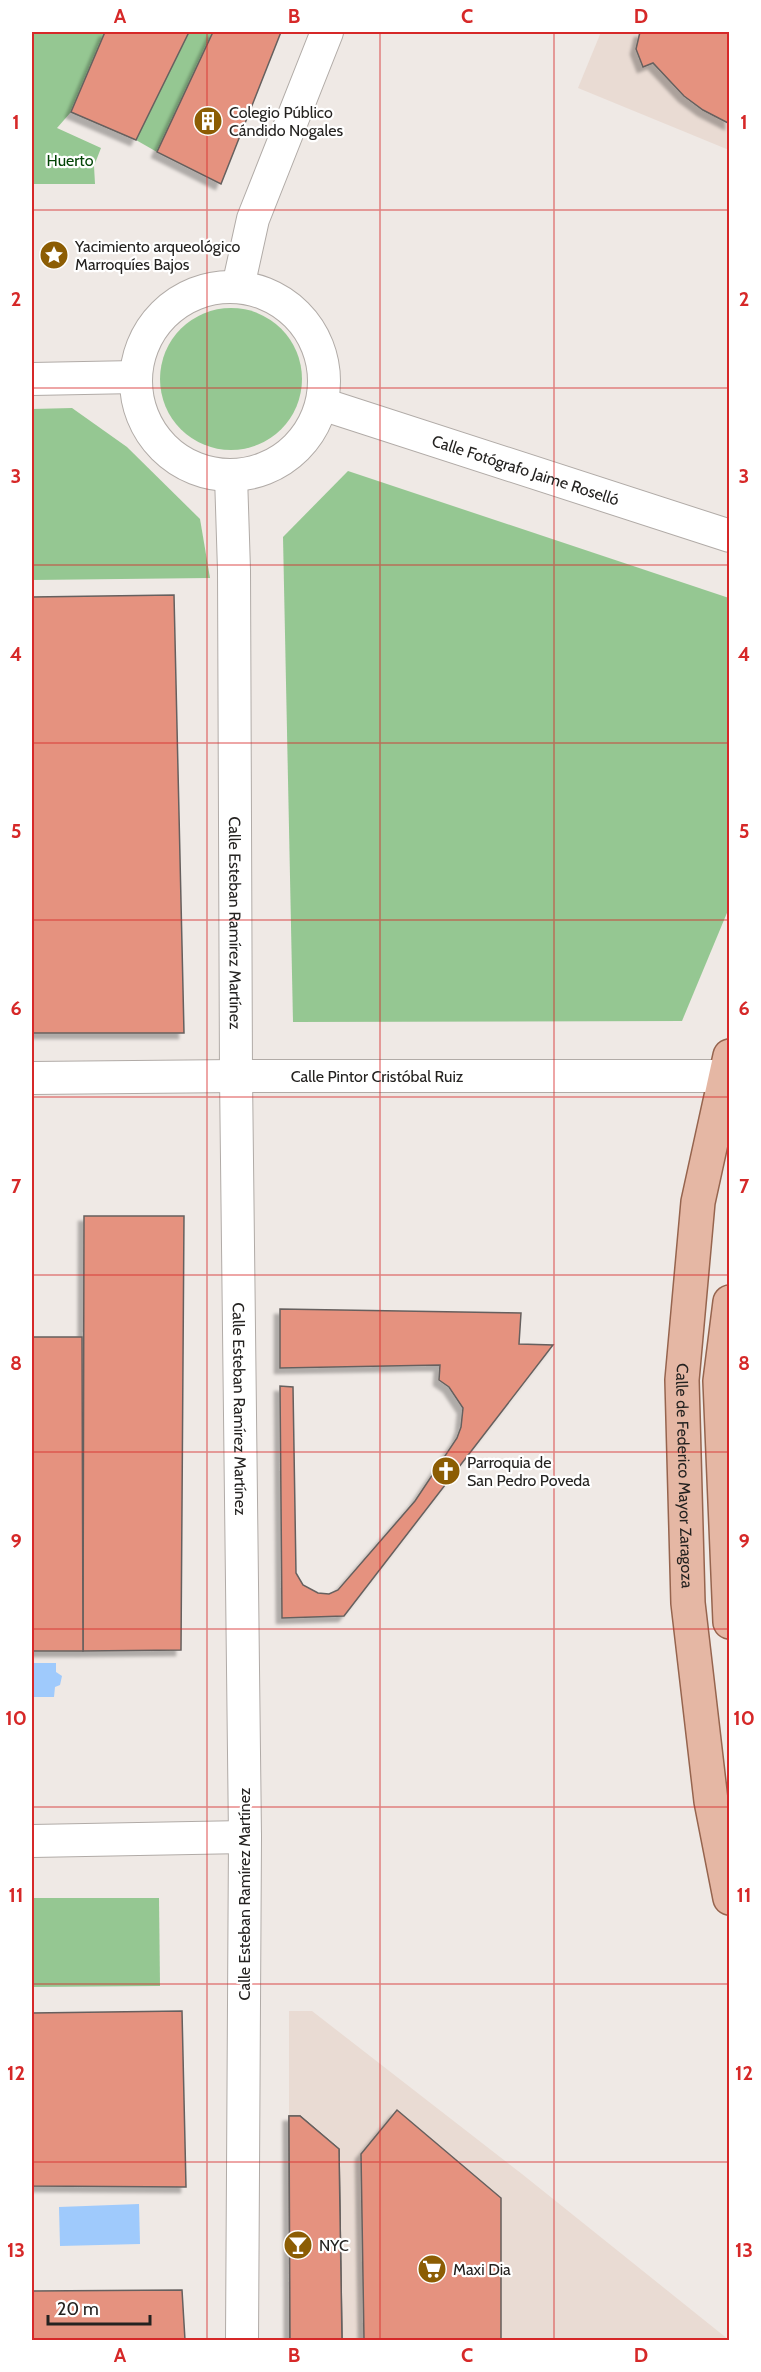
<svg xmlns="http://www.w3.org/2000/svg" width="761" height="2372" font-family="Cabin,sans-serif">
  <defs>
    <filter id="shadow"><feDropShadow dx="-5.5" dy="5.5" stdDeviation="1.5" flood-color="#0004"/></filter>
  </defs>
  <rect width="100%" height="100%" fill="#efe9e5"/>
  <g fill="#e9dbd3">
    <polygon points="601,32 729,32 729,150 578,88"/>
    <polygon points="289,2011 312,2011 522,2174 729,2340 342,2340 339,2149 300,2116 289,2116"/>
  </g>
  <g fill="#95c792">
    <polygon points="32,32 105,32 71,112 57,128 101,148 94,166 95,184 32,184"/>
    <polygon points="189,32 213,32 157,152 136,140"/>
    <circle cx="231" cy="379" r="71"/>
    <polygon points="72,408 127,447 200,519 210,578 32,580 32,409"/>
    <polygon points="348,471 729,598 729,908 682,1021 293,1022 283,537"/>
    <polygon points="32,1898 159,1898 160,1986 32,1987"/>
  </g>
  <g fill="#9fcafc">
    <polygon points="32,1663 56,1663 56,1672 62,1676 60,1685 55,1687 54,1697 32,1697"/>
    <polygon points="139,2204 140,2244 60,2246 59,2207"/>
  </g>
  <g fill="#e5927f" stroke="#66605e" stroke-width="1.5" filter="url(#shadow)">
    <polygon points="105,32 189,32 136,140 71,112"/>
    <polygon points="213,32 281,32 221,184 157,152"/>
    <polygon points="640,32 730,32 730,124 703,110 684,96 653,63 643,67 636,49"/>
    <polygon points="174,595 184,1033 32,1033 32,597"/>
    <polygon points="84,1216 184,1216 181,1650 83,1651"/>
    <polygon points="280,1309 521,1313 519,1344 553,1345 344,1616 282,1618 280,1386 293,1387 296,1573 303,1585 318,1593 329,1594 338,1590 415,1501 457,1438 461,1427 463,1408 449,1387 439,1380 440,1365 280,1368"/>
    <polygon points="32,1337 82,1337 83,1651 32,1651"/>
    <polygon points="182,2011 186,2187 32,2186 32,2013"/>
    <polygon points="397,2110 501,2198 501,2340 364,2340 361,2154"/>
    <polygon points="289,2116 300,2116 339,2149 342,2340 290,2340"/>
    <polygon points="289,2116 300,2116 339,2149 342,2340 290,2340"/>
    <polygon points="182,2290 185,2340 32,2340 32,2291"/>
  </g>
  <g fill="none" stroke-linecap="round" stroke-linejoin="round">
    <g stroke="#b1aba7" stroke-width="34">
      <g id="street">
        <polyline points="238,287 253,219 327,32"/>
        <circle cx="230" cy="381" r="94"/>
        <polyline points="32,379 136,377"/>
        <path id="s1" d="M322 404 730 536"/>
        <path id="s2" d="M231 476 234 570 236 1076 245 1837 242 2340"/>
        <path id="s3" d="M32 1078 236 1076H724"/>
        <polyline points="32,1841 245,1837"/>
      </g>
    </g>
    <g stroke="#96644e" stroke-width="36">
      <g id="primary">
        <path id="s4" d="M730 1056 698 1202 682 1380 688 1603 711 1801 730 1898"/>
        <polyline points="730,1302 720,1381 730,1622"/>
      </g>
    </g>
    <use href="#street" stroke="#fff" stroke-width="32"/>
    <use href="#primary" stroke="#e5b7a4" stroke-width="33"/>
  </g>
  <path fill="none" stroke="#d62828" stroke-width="1.5" stroke-opacity="0.55" d="M207 32V2340M380 32V2340M554 32V2340M32 210H730M32 388H730M32 565H730M32 743H730M32 920H730M32 1097H730M32 1275H730M32 1452H730M32 1629H730M32 1807H730M32 1984H730M32 2162H730"/>
  <defs>
    <g id="building-disc" transform="scale(1.5)"><circle r="9.5" fill="#8c5d04" stroke="#fff"/><path d="M-4-6H4V6H1V3H-1V6H-4ZM-2.5-4.3h1.7v1.8h-1.7ZM.8-4.3h1.7v1.8H.8ZM-2.5-1h1.7V.8h-1.7ZM.8-1h1.7V.8H.8Z" fill="#fff"/></g>
    <g id="sight-disc" transform="scale(1.5)"><circle r="9.5" fill="#8c5d04" stroke="#fff"/><path d="M0-6L1.8-2.2L6-1.7L2.9 1.2L3.7 5.4L0 3.3L-3.7 5.4L-2.9 1.2L-6-1.7L-1.8-2.2Z" fill="#fff"/></g>
    <g id="church-disc" transform="scale(1.5)"><circle r="9.5" fill="#8c5d04" stroke="#fff"/><path d="M-1.2-6h2.4v3.5h3.3v2.4h-3.3V6h-2.4V-.1h-3.3v-2.4h3.3Z" fill="#fff"/></g>
    <g id="bar-disc" transform="scale(1.5)"><circle r="9.5" fill="#8c5d04" stroke="#fff"/><path d="M-6-5H6L.8 .8V4.5H3.5V6h-7V4.5H-.8V.8Z" fill="#fff"/></g>
    <g id="supermarket-disc" transform="scale(1.5)"><circle r="9.5" fill="#8c5d04" stroke="#fff"/><path d="M-6-5.5h2.5l.6 2H6L4.5 2H-2.5L-4.4-4H-6ZM-1.5 3.2a1.3 1.3 0 1 0 .1 0ZM3 3.2a1.3 1.3 0 1 0 .1 0Z" fill="#fff"/></g>
  </defs>
  <g fill-rule="evenodd">
    <use href="#building-disc" x="208" y="121"/>
    <use href="#sight-disc" x="54" y="255"/>
    <use href="#church-disc" x="446" y="1471"/>
    <use href="#bar-disc" x="298" y="2245"/>
    <use href="#supermarket-disc" x="432" y="2269"/>
  </g>
  <g text-anchor="middle" stroke-width="4.5" stroke-linejoin="round" paint-order="stroke">
    <g font-size="16" fill="#242220" stroke="#fff" text-anchor="start">
      <text x="229" y="118">Colegio Público<tspan x="229" dy="18">Cándido Nogales</tspan></text>
      <text x="75" y="252">Yacimiento arqueológico<tspan x="75" dy="18">Marroquíes Bajos</tspan></text>
      <text x="467" y="1468">Parroquia de<tspan x="467" dy="18">San Pedro Poveda</tspan></text>
      <text x="319" y="2251">NYC</text>
      <text x="453" y="2275">Maxi Dia</text>
    </g>
    <g font-size="16" fill="#044507" stroke="#fff">
      <text x="70" y="166">Huerto</text>
    </g>
    <g font-size="16" fill="#242220" stroke="#fff">
      <text dy="6" stroke="none"><textPath href="#s1" startOffset="214">Calle Fotógrafo Jaime Roselló</textPath></text>
      <text dy="6" stroke="none"><textPath href="#s2" startOffset="447">Calle Esteban Ramírez Martínez</textPath></text>
      <text dy="6" stroke="none"><textPath href="#s3" startOffset="345">Calle Pintor Cristóbal Ruiz</textPath></text>
      <text dy="6" stroke="none"><textPath href="#s2" startOffset="933">Calle Esteban Ramírez Martínez</textPath></text>
      <text dy="6" stroke="none"><textPath href="#s4" startOffset="424">Calle de Federico Mayor Zaragoza</textPath></text>
      <text transform="translate(244 1894) rotate(-90)" y="6">Calle Esteban Ramírez Martínez</text>
    </g>
  </g>
  <rect width="761" height="2372" fill="none" stroke="#ffffff" stroke-width="66"/>
  <path d="M48 2315v9h102v-9" fill="none" stroke="#242220" stroke-width="3"/>
  <text x="57" y="2315" font-size="18" fill="#242220" stroke="#ffffff" stroke-width="4.5" paint-order="stroke">20 m</text>
  <rect x="33" y="33" width="695" height="2306" fill="none" stroke="#d62828" stroke-width="2"/>
  <g font-size="20" text-anchor="middle" font-weight="bold" fill="#d62828">
    <text x="120" y="23">A</text>
    <text x="294" y="23">B</text>
    <text x="467" y="23">C</text>
    <text x="641" y="23">D</text>
    <text x="16" y="129">1</text>
    <text x="744" y="129">1</text>
    <text x="16" y="306">2</text>
    <text x="744" y="306">2</text>
    <text x="16" y="483">3</text>
    <text x="744" y="483">3</text>
    <text x="16" y="661">4</text>
    <text x="744" y="661">4</text>
    <text x="16" y="838">5</text>
    <text x="744" y="838">5</text>
    <text x="16" y="1015">6</text>
    <text x="744" y="1015">6</text>
    <text x="16" y="1193">7</text>
    <text x="744" y="1193">7</text>
    <text x="16" y="1370">8</text>
    <text x="744" y="1370">8</text>
    <text x="16" y="1548">9</text>
    <text x="744" y="1548">9</text>
    <text x="16" y="1725">10</text>
    <text x="744" y="1725">10</text>
    <text x="16" y="1902">11</text>
    <text x="744" y="1902">11</text>
    <text x="16" y="2080">12</text>
    <text x="744" y="2080">12</text>
    <text x="16" y="2257">13</text>
    <text x="744" y="2257">13</text>
    <text x="120" y="2362">A</text>
    <text x="294" y="2362">B</text>
    <text x="467" y="2362">C</text>
    <text x="641" y="2362">D</text>
  </g>
</svg>
